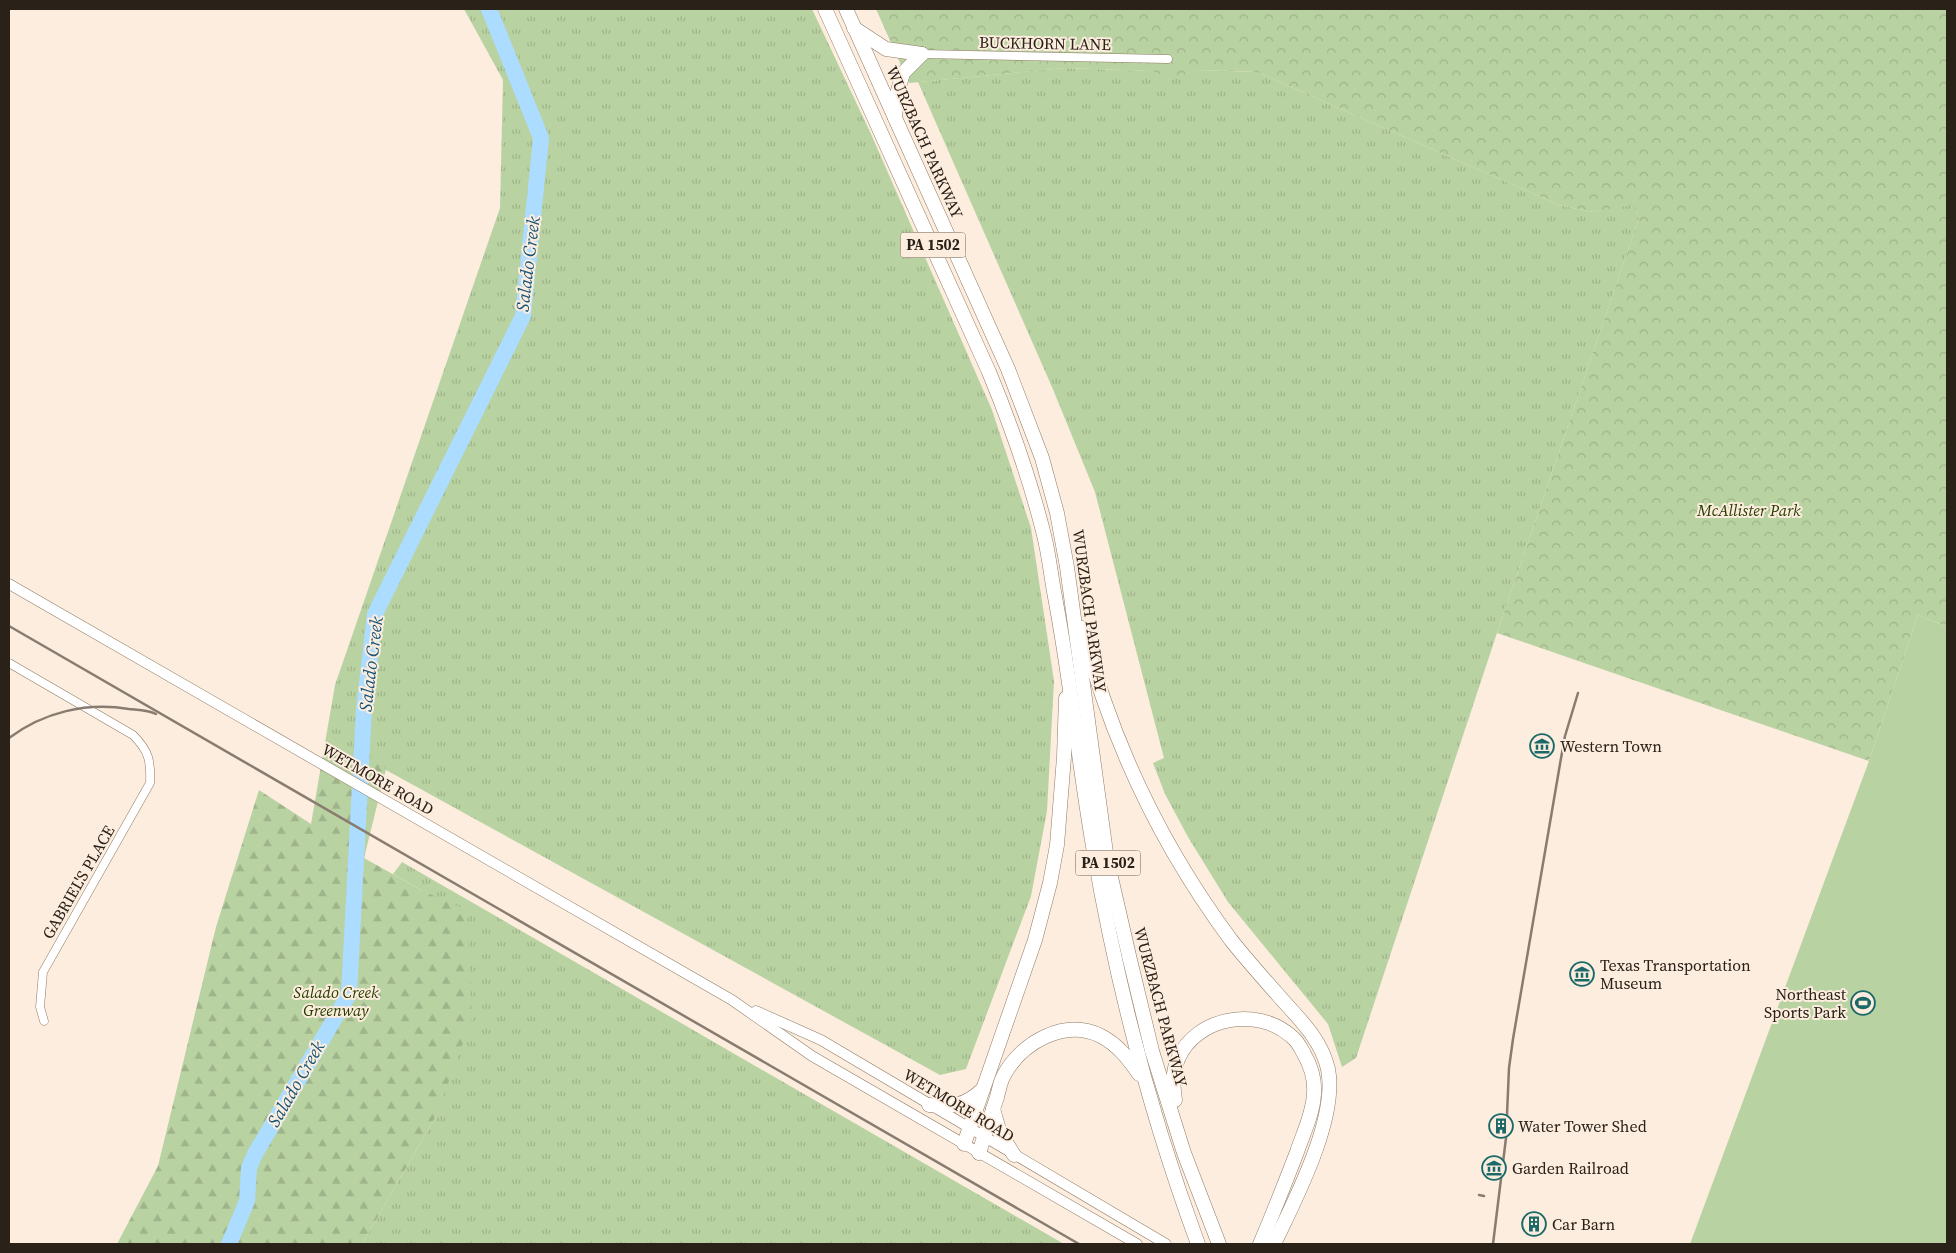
<svg xmlns="http://www.w3.org/2000/svg" width="1956" height="1253" font-family="'Source Serif 4',serif">
  <defs>
    <pattern id="grass-tufts" width="24" height="20" patternUnits="userSpaceOnUse" patternTransform="scale(1.25)"><rect width="24" height="20" fill="#b9d2a1"/><path d="M3 7l-1-3M5 7V3M7 7l1-3M15 17l-1-3M17 17v-4M19 17l1-3" fill="none" stroke="#9fb48a"/></pattern>
    <pattern id="forest-firs" width="22" height="20" patternUnits="userSpaceOnUse" patternTransform="scale(1.25)"><rect width="22" height="20" fill="#b9d2a1"/><path d="M5 1l3.5 6h-7zM16 11l3.5 6h-7z" fill="#9fb48a"/></pattern>
    <pattern id="park-crowns" width="20" height="18" patternUnits="userSpaceOnUse" patternTransform="scale(1.25)"><rect width="20" height="18" fill="#b9d2a1"/><path d="M2 6a3 3 0 1 1 6 0M12 15a3 3 0 1 1 6 0" fill="none" stroke="#9fb48a"/></pattern>
  </defs>
  <rect width="100%" height="100%" fill="#fcedde"/>
  <g fill="url(#grass-tufts)">
    <polygon points="464,9 812,9 871,134 992,410 1031,528 1054,681 1047,811 1031,896 966,1069 940,1075 326,737 335,685 500,208 503,80"/>
    <polygon points="1064,68 1151,71 1172,78 1198,70 1257,72 1559,205 1593,212 1633,204 1639,218 1497,633 1356,1058 1342,1067 1328,1024 1228,902 1188,837 1165,794 1153,763 1164,758 1095,492 1052,387 918,82"/>
    <polygon points="402,862 1064,1244 362,1244 436,1116 423,891 393,874"/>
  </g>
  <polygon fill="url(#forest-firs)" points="326,737 386,769 364,858 423,891 467,910 472,1019 436,1116 362,1244 117,1244 158,1166 216,927 259,790 311,824"/>
  <polygon fill="url(#park-crowns)" points="876,9 1947,9 1947,627 1918,615 1869,761 1497,633 1639,218 1633,205 1593,212 1559,205 1257,72 1198,70 1172,79 1151,71 1064,68 909,83"/>
  <polygon fill="#b9d2a1" points="1918,615 1947,627 1947,1244 1690,1244 1869,761"/>
  <g fill="none" stroke-linecap="round" stroke-linejoin="round">
    <polyline stroke="#acdcff" stroke-width="16" points="229,1244 247,1201 249,1168 255,1154 349,994 364,709 375,614 523,316 541,138 489,9"/>
    <g stroke="#907b64" stroke-width="9">
      <g id="street">
        <polyline points="922,54 1168,59"/>
        <path d="M9 663 133 735C149 751 151 761 150 783L43 972 40 1007 44 1021"/>
      </g>
    </g>
    <g stroke="#907b64" stroke-width="11">
      <g id="secondary">
        <polyline points="9,584 732,1000 812,1056 1137,1244"/>
        <polyline points="756,1011 821,1040 1166,1244"/>
      </g>
    </g>
    <g stroke="#907b64" stroke-width="15">
      <g id="highway">
        <path d="M825 9 989 372C1011 425 1030 479 1044 535 1049 555 1051 576 1055 597 1071 681 1079 767 1094 852 1117 985 1151 1117 1198 1244"/>
        <polyline points="846,9 1008,369 1042,458 1057,513 1067,567 1107,860 1130,960 1152,1051 1184,1153 1219,1244"/>
        <polyline points="854,28 886,49 922,54"/>
        <polyline points="895,118 897,94 903,73 922,54"/>
        <path d="M1082 628C1111 740 1162 847 1231 940 1246 959 1262 977 1278 995 1298 1018 1321 1038 1328 1069 1338 1118 1295 1200 1274 1244"/>
        <path d="M1175 1100C1173 1086 1172 1073 1178 1059 1196 1017 1257 1006 1291 1036 1297 1040 1301 1048 1304 1054 1311 1066 1315 1080 1314 1094 1313 1114 1303 1134 1297 1152 1285 1183 1273 1214 1260 1244"/>
        <path d="M929 1105C953 1107 965 1106 983 1089"/>
        <polyline points="993,1109 1000,1133 1014,1155"/>
        <polyline points="964,1144 1035,940 1050,883 1057,845 1064,757 1066,698"/>
        <path d="M979 1153C985 1134 991 1116 997 1097 999 1090 1000 1082 1004 1075 1022 1042 1065 1018 1101 1036 1118 1045 1128 1058 1139 1074"/>
      </g>
    </g>
    <use href="#street" stroke="#fff" stroke-width="8"/>
    <use href="#secondary" stroke="#fff" stroke-width="10"/>
    <use href="#highway" stroke="#fff" stroke-width="14"/>
    <g stroke="#887c70" stroke-width="2.5">
      <polyline points="9,626 1079,1244"/>
      <path d="M9 738C44 712 86 702 129 709 138 710 148 710 156 714"/>
      <polyline points="1479,1195 1484,1196"/>
      <polyline points="1493,1244 1506,1138 1509,1068 1513,1039 1560,764 1565,736 1578,693"/>
    </g>
  </g>
  <defs>
    <g id="museum-ring" transform="scale(1.25)"><circle r="9.5" fill="#fcedde" stroke="#1a6867" stroke-width="1.5"/><path d="M0-6L6-3V-2H-6V-3ZM-5-1h2V3h-2ZM-1-1h2V3h-2ZM3-1h2V3H3ZM-6 4H6V6H-6Z" fill="#1a6867"/></g>
    <g id="stadium-ring" transform="scale(1.25)"><circle r="9.5" fill="#fcedde" stroke="#1a6867" stroke-width="1.5"/><path d="M0-5a6.5 5 0 1 0 0 10a6.5 5 0 1 0 0-10ZM-3.5-1.8h7v3.6h-7Z" fill="#1a6867"/></g>
    <g id="building-ring" transform="scale(1.25)"><circle r="9.5" fill="#fcedde" stroke="#1a6867" stroke-width="1.5"/><path d="M-4-6H4V6H1V3H-1V6H-4ZM-2.5-4.3h1.7v1.8h-1.7ZM.8-4.3h1.7v1.8H.8ZM-2.5-1h1.7V.8h-1.7ZM.8-1h1.7V.8H.8Z" fill="#1a6867"/></g>
  </defs>
  <g fill-rule="evenodd">
    <use href="#museum-ring" x="1542" y="746"/>
    <use href="#museum-ring" x="1582" y="974"/>
    <use href="#stadium-ring" x="1863" y="1003"/>
    <use href="#building-ring" x="1501" y="1126"/>
    <use href="#museum-ring" x="1494" y="1168"/>
    <use href="#building-ring" x="1534" y="1224"/>
  </g>
  <g text-anchor="middle" stroke-width="4" stroke-linejoin="round" paint-order="stroke">
    <g fill="#fcedde" stroke="#695e53" stroke-width="1">
      <rect x="900.5" y="232.5" width="65" height="25" rx="4"/>
      <rect x="1075.5" y="850.5" width="65" height="25" rx="4"/>
    </g>
    <g font-size="15" font-weight="bold" fill="#2a2118">
      <text x="933" y="250">PA 1502</text>
      <text x="1108" y="868">PA 1502</text>
    </g>
    <g font-size="16" fill="#2a2118" stroke="#fcedde">
      <text transform="translate(1045 43) rotate(1)" y="6">BUCKHORN LANE</text>
      <text transform="translate(925 142) rotate(66)" y="6">WURZBACH PARKWAY</text>
      <text transform="translate(1090 611) rotate(82)" y="6">WURZBACH PARKWAY</text>
      <text transform="translate(378 779) rotate(30)" y="6">WETMORE ROAD</text>
      <text transform="translate(78 882) rotate(-60)" y="6">GABRIEL'S PLACE</text>
      <text transform="translate(1161 1007) rotate(75)" y="6">WURZBACH PARKWAY</text>
      <text transform="translate(959 1105) rotate(31)" y="6">WETMORE ROAD</text>
    </g>
    <g font-size="16" font-style="italic" fill="#273e01" stroke="#fcedde">
      <text x="1749" y="516">McAllister Park</text>
      <text x="336" y="998">Salado Creek<tspan x="336" dy="18">Greenway</tspan></text>
    </g>
    <g font-size="16" fill="#2a2118" stroke="#fcedde" text-anchor="start">
      <text x="1560" y="752">Western Town</text>
      <text x="1600" y="971">Texas Transportation<tspan x="1600" dy="18">Museum</tspan></text>
      <text x="1846" y="1000" text-anchor="end">Northeast<tspan x="1846" dy="18">Sports Park</tspan></text>
      <text x="1518" y="1132">Water Tower Shed</text>
      <text x="1512" y="1174">Garden Railroad</text>
      <text x="1552" y="1230">Car Barn</text>
    </g>
    <g font-size="18" font-style="italic" fill="#15567b" stroke="#fcedde">
      <text transform="translate(528 264) rotate(-83)" y="6">Salado Creek</text>
      <text transform="translate(371 664) rotate(-83)" y="6">Salado Creek</text>
      <text transform="translate(296 1084) rotate(-60)" y="6">Salado Creek</text>
    </g>
  </g>
  <rect width="1956" height="1253" fill="none" stroke="#2a2118" stroke-width="20"/>
</svg>
